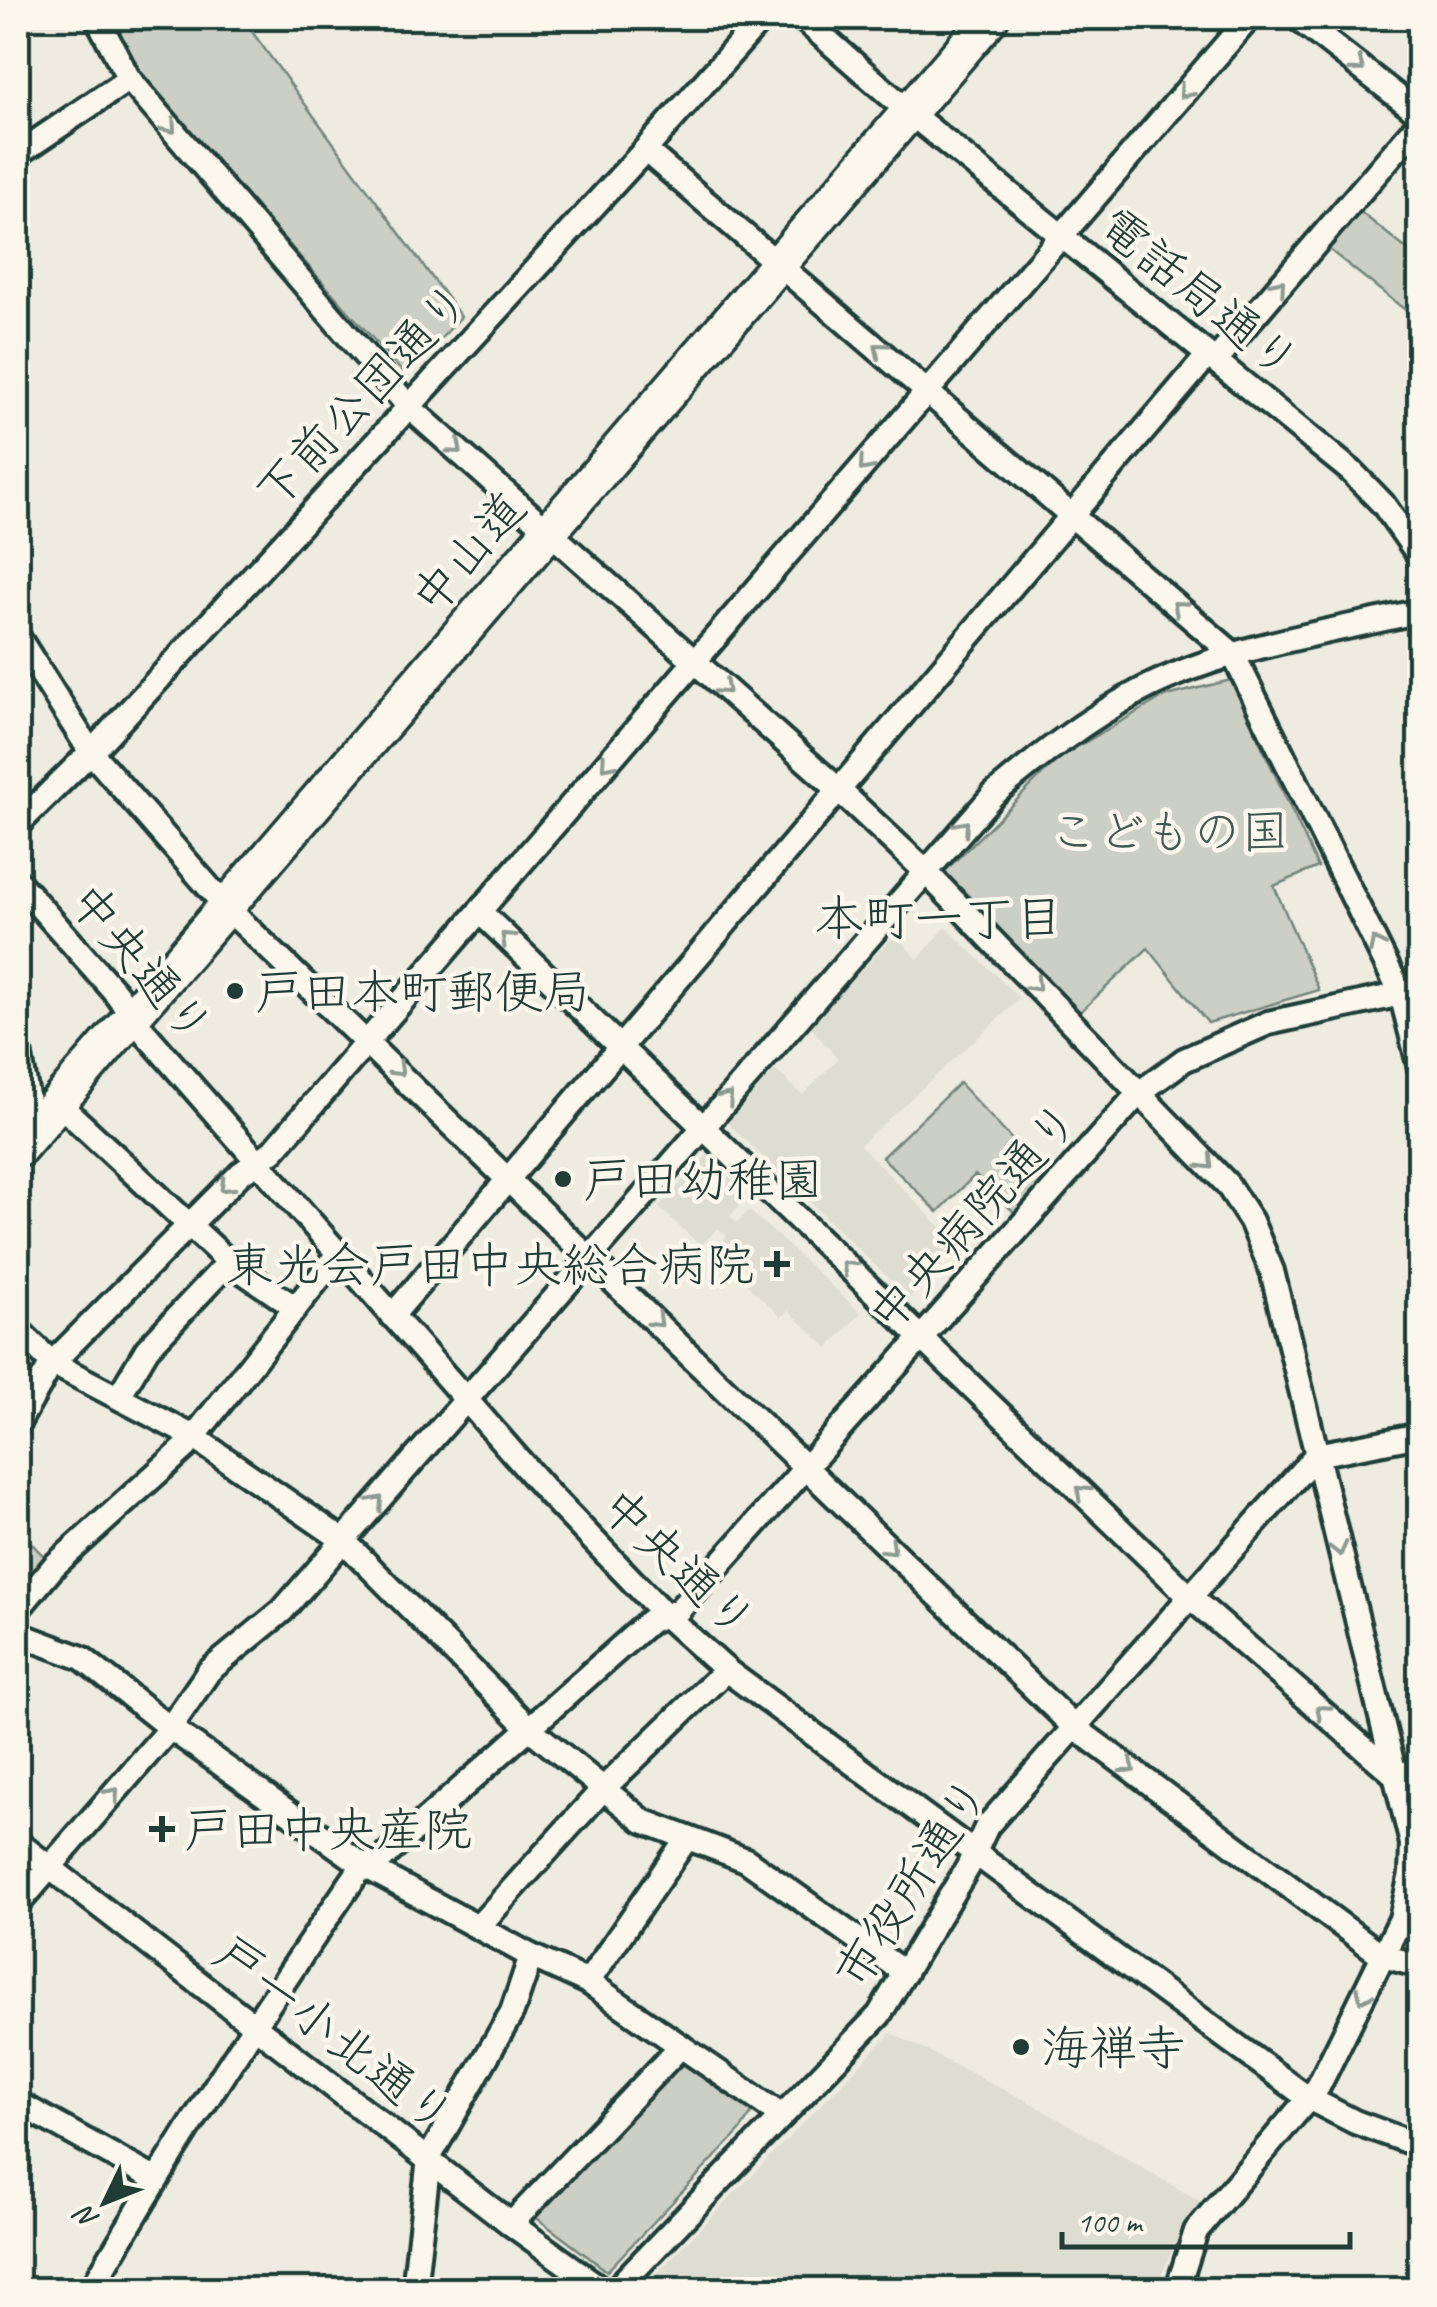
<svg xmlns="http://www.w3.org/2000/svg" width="1437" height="2307" font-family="Caveat,'Klee One',sans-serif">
  <rect width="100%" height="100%" fill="#eeece1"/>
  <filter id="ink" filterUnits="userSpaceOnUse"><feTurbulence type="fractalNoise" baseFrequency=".01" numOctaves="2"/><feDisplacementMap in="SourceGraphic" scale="20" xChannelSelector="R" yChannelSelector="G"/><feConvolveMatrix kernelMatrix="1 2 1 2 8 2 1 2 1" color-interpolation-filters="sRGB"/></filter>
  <g filter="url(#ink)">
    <g fill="#ddddd2">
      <polygon points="946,927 1020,999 860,1145 957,1244 909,1298 728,1123 775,1070 803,1095 838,1059 809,1025 895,935 918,959"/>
      <polygon points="708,1154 750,1193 730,1216 737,1222 749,1210 861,1313 828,1348 789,1311 781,1317 747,1285 753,1278 718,1246 727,1236 718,1228 701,1246 658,1207"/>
      <polygon points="891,2033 1029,2102 1203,2203 1184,2223 1155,2289 641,2289"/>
    </g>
    <g fill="#cbcfc4" stroke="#75867c" stroke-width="2.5">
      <polygon points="108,18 242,18 461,317 406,376 136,72"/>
      <polygon points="1358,210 1419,259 1419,321 1326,247"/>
      <polygon points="1231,680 1318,867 1274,886 1319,990 1208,1023 1148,948 1079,1013 942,874 1060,757 1163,697"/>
      <polygon points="959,1083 1047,1177 1015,1213 975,1175 938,1212 882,1157"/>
      <polygon points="18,1530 50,1562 18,1596"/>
      <polygon points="675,2060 755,2108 740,2131 607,2271 530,2213"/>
    </g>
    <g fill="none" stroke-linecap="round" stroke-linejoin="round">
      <g stroke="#1f3d34" stroke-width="30">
        <g id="minor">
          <polyline points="97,18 129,79 409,407 839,790 924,870 1227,1184 1251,1221 1272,1271 1412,1844 1411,1874 1401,1919 1318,2087 1196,2231 1177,2290"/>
          <polyline points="802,18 909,112 1351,471 1383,504 1420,557"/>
          <polyline points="1297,18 1420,114"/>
          <polyline points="645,150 1233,654 1401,994 1420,1068"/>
          <polyline points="18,154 129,79"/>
          <polyline points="1216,360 1420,122"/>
          <polyline points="18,637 90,751 226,907 1074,1727 1383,1956 1420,1966"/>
          <polyline points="18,824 97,746 645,150 762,18"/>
          <polyline points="18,882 115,992 146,1034 547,1492 665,1615 726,1670 1308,2098 1355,2122 1420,2146"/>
          <polyline points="480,912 1190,1597 1395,1775 1420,1770"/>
          <polyline points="18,1045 33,1130"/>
          <polyline points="57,1102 229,1262 294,1307"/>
          <polyline points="392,1316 1208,355"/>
          <polyline points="18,1330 52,1363 192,1436 343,1540 529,1728 643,1821 746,1860 905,1973"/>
          <polyline points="119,1396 147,1349 229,1262"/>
          <polyline points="18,1423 52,1363 241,1173 273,1151 1249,18"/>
          <polyline points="18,1609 55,1565 186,1447 338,1254"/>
          <polyline points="18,1634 82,1658 170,1728 363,1865 531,1956 588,1982 782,2116"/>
          <polyline points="18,1843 511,2224 603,2290"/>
          <path d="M18 1904 170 1728 209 1671 282 1611 993 795C1038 757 1085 720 1138 692 1223 647 1326 633 1420 611"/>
          <polyline points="478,1927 604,1788 726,1670"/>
          <polyline points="588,1982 687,1838"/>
          <polyline points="18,2103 155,2179"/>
          <polyline points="511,2224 681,2046"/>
          <path d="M91 2290C176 2143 267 2004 363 1865L377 1863 650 1621 679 1610 1139 1093 1184 1060 1268 1023 1420 990"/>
          <polyline points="414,2290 429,2158 512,2012 531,1956"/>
          <polyline points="615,2290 879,2015 968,1867 987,1826 1316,1455 1420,1435"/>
        </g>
      </g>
      <g stroke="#1f3d34" stroke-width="42">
        <polyline id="highway" points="18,1149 990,18"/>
      </g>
      <use href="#minor" stroke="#fbf7ec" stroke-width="22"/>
      <use href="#highway" stroke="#fbf7ec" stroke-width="35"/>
    </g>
    <defs><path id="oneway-chevron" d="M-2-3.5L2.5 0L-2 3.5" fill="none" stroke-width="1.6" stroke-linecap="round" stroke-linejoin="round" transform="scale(2.5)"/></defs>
    <g stroke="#8d9a90">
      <use href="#oneway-chevron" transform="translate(1358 66) rotate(38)"/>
      <use href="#oneway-chevron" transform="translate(1185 92) rotate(131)"/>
      <use href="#oneway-chevron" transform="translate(170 127) rotate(49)"/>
      <use href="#oneway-chevron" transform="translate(1279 286) rotate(-49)"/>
      <use href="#oneway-chevron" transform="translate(880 349) rotate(-140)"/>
      <use href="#oneway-chevron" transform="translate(456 448) rotate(41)"/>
      <use href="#oneway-chevron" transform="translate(865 465) rotate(131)"/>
      <use href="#oneway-chevron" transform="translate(1179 607) rotate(-139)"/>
      <use href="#oneway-chevron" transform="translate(724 688) rotate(42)"/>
      <use href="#oneway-chevron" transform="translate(607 764) rotate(131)"/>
      <use href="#oneway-chevron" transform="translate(963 827) rotate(-48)"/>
      <use href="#oneway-chevron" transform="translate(507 938) rotate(-136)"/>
      <use href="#oneway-chevron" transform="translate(1376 944) rotate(-116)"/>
      <use href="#oneway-chevron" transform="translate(1035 985) rotate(46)"/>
      <use href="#oneway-chevron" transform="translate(398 1070) rotate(44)"/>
      <use href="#oneway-chevron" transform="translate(727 1098) rotate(-49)"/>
      <use href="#oneway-chevron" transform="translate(1207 1163) rotate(46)"/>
      <use href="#oneway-chevron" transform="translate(226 1186) rotate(136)"/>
      <use href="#oneway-chevron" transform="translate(848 1267) rotate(-136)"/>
      <use href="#oneway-chevron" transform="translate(657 1321) rotate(44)"/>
      <use href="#oneway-chevron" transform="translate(1082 1492) rotate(-136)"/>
      <use href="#oneway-chevron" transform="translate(377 1502) rotate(-48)"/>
      <use href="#oneway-chevron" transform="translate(890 1548) rotate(44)"/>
      <use href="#oneway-chevron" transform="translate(1339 1549) rotate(76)"/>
      <use href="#oneway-chevron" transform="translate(1322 1711) rotate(-139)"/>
      <use href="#oneway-chevron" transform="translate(1129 1767) rotate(37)"/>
      <use href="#oneway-chevron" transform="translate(113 1794) rotate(-49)"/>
      <use href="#oneway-chevron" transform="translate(1363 1996) rotate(116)"/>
    </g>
  </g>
  <g fill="#1f3d34" stroke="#fbf7ec" stroke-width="4">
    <circle cx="235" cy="991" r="10"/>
    <circle cx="563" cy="1179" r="10"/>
    <path d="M772 1249h10v10h10v10h-10v10h-10v-10h-10v-10h10z"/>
    <path d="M157 1814h10v10h10v10h-10v10h-10v-10h-10v-10h10z"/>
    <circle cx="1021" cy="2047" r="10"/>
  </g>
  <g text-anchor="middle" stroke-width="9" stroke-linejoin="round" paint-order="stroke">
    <g font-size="48" fill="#1f3d34" stroke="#fbf7ec">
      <text transform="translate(1200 293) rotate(39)" y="17">電話局通り</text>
      <text transform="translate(362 395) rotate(-47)" y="17">下前公団通り</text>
      <text transform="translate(468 552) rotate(-49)" y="17">中山道</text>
      <text transform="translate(142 963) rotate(50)" y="17">中央通り</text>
      <text transform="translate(973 1216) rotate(-48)" y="17">中央病院通り</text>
      <text transform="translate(679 1563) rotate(44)" y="17">中央通り</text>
      <text transform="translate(911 1882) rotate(-57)" y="17">市役所通り</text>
      <text transform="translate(335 2034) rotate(38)" y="17">戸一小北通り</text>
    </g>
    <g font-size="48" fill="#415a51" stroke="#fbf7ec">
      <text x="1169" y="848">こどもの国</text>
    </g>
    <g font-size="48" fill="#1f3d34" stroke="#fbf7ec" text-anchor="start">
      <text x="255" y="1008">戸田本町郵便局</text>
      <text x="583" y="1196">戸田幼稚園</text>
      <text x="754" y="1281" text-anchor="end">東光会戸田中央総合病院</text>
      <text x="184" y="1846">戸田中央産院</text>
      <text x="1041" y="2064">海禅寺</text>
    </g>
    <g font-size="50" fill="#1f3d34" stroke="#fbf7ec">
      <text x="939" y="935">本町一丁目</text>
    </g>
  </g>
  <rect width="1437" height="2307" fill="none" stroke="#fbf7ec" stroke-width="60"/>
  <rect x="30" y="30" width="1377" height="2247" fill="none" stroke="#1f3d34" stroke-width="4" filter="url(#ink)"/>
  <g transform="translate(105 2202) rotate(227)" stroke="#fbf7ec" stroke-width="8" paint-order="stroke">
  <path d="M0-8L18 38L0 25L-18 38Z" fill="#1f3d34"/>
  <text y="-15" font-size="28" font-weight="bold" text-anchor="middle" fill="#1f3d34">N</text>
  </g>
  <path d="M1062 2232v15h288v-15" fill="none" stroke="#1f3d34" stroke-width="5"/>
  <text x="1077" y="2232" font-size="30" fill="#1f3d34" stroke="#fbf7ec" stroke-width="8" paint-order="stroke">100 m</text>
</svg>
